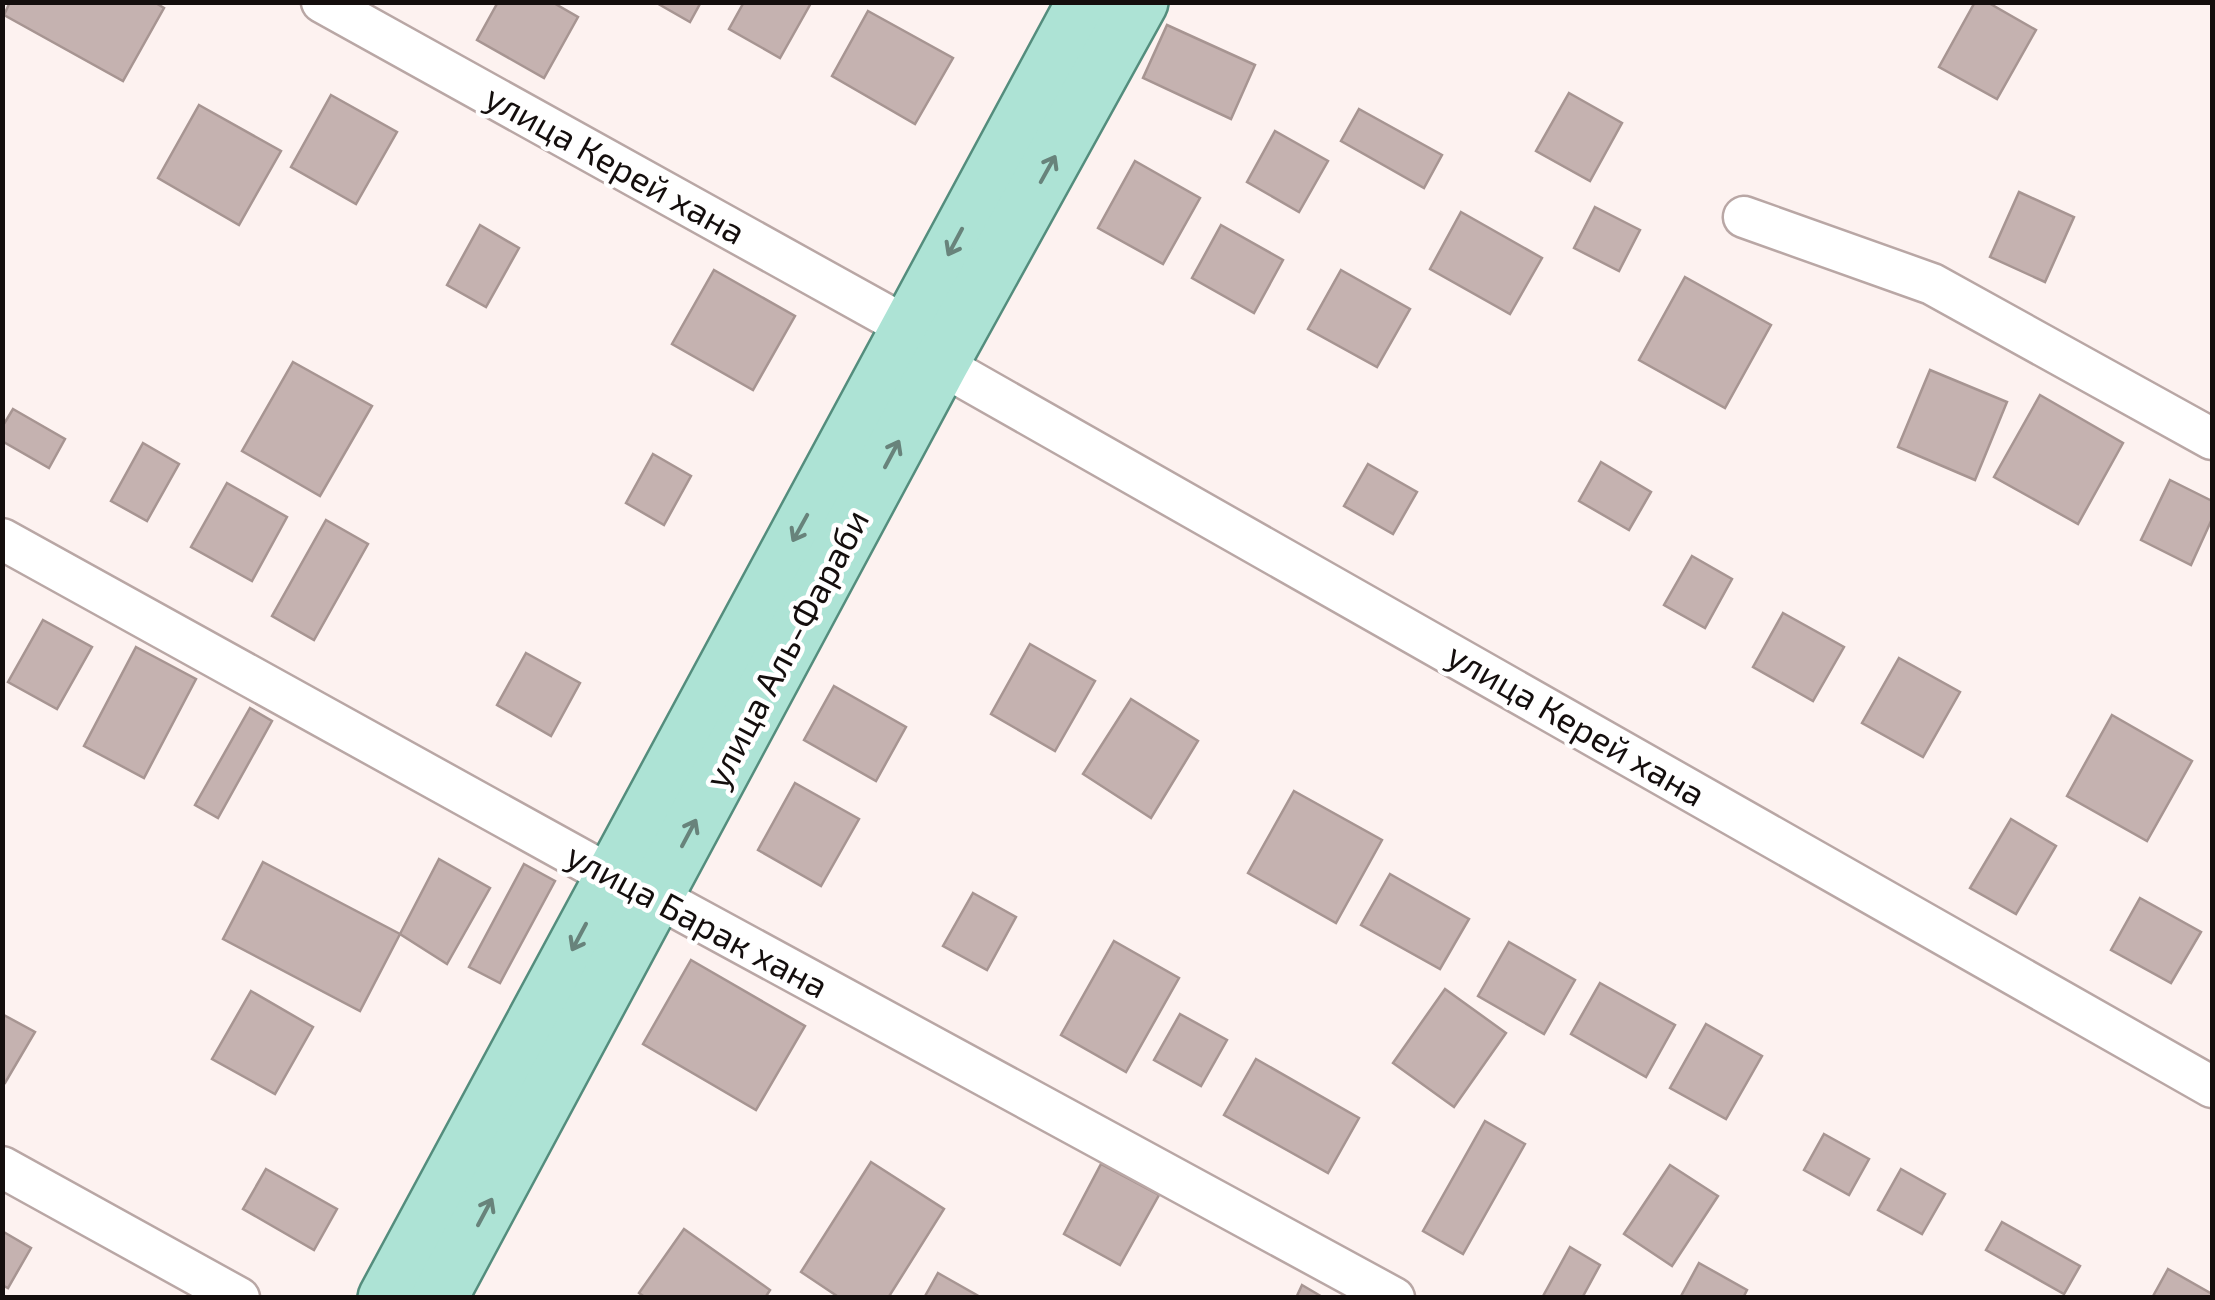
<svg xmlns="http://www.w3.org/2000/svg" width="2215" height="1300" font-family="'Exo 2',sans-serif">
  <rect width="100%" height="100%" fill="#fdf2f0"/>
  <g fill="#c5b2b0" stroke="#a79592" stroke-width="2.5">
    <polygon points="10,2 154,2 164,8 123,81 4,15"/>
    <polygon points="498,2 552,2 578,17 544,78 477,40"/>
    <polygon points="655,2 701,2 690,22"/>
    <polygon points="744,2 810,2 811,3 780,58 729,29"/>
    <polygon points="1975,2 1987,2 2036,30 1997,99 1939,67"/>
    <polygon points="868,11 953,58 915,124 832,76"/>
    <polygon points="1167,25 1255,65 1231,119 1143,78"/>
    <polygon points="1569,93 1622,123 1590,181 1536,151"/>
    <polygon points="331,95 397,132 356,204 291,167"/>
    <polygon points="199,105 281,151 239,225 158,178"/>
    <polygon points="1359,109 1442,155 1424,188 1341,141"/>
    <polygon points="1275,131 1328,161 1299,212 1247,182"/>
    <polygon points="1135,161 1200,198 1163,264 1098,228"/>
    <polygon points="2019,192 2074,217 2045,282 1990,257"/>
    <polygon points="1595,207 1640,230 1619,271 1574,248"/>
    <polygon points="1461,212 1542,258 1510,314 1430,269"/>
    <polygon points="480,225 519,248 486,307 447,285"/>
    <polygon points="1221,225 1283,260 1254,313 1192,278"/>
    <polygon points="714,270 795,316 753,390 672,344"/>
    <polygon points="1341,270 1410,309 1377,367 1308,329"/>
    <polygon points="1685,277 1771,325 1725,408 1639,360"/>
    <polygon points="293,362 372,406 320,496 242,451"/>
    <polygon points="1930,370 2007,402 1975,480 1898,447"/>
    <polygon points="2040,395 2123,443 2078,524 1994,477"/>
    <polygon points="13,409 65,439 49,468 2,441 2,427"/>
    <polygon points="143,443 179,464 147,521 111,501"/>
    <polygon points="653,454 691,476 664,525 626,503"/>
    <polygon points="1601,462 1651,492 1629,530 1579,501"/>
    <polygon points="1368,464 1417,492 1393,534 1344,506"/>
    <polygon points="2170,480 2212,501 2212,519 2191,565 2141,540"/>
    <polygon points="227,483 287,517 252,581 191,547"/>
    <polygon points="326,520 368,544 314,640 272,616"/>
    <polygon points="1692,556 1732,579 1705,628 1664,605"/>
    <polygon points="1783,613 1844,647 1813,701 1753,667"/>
    <polygon points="43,620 92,647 57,709 8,682"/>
    <polygon points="1030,644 1095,681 1055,751 991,714"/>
    <polygon points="136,647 196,679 144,778 84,746"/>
    <polygon points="526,653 580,683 551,736 497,705"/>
    <polygon points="1899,658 1960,692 1923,757 1862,723"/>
    <polygon points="834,686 906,727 876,781 804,740"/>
    <polygon points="1131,699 1198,741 1151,818 1083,774"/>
    <polygon points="250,708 272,721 218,818 195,805"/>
    <polygon points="2112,715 2192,761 2147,841 2067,796"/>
    <polygon points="795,783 859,819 821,886 758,850"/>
    <polygon points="1294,791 1382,840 1336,923 1248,873"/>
    <polygon points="2011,819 2056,846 2016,914 1970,888"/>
    <polygon points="439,859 490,888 447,964 400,934"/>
    <polygon points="263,862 400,934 360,1011 223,939"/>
    <polygon points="524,864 555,881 500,983 469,967"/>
    <polygon points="1390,874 1469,919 1440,969 1361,925"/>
    <polygon points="973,893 1016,917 987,970 943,946"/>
    <polygon points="2140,898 2201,932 2171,983 2111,950"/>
    <polygon points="1114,941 1179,978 1126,1072 1061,1035"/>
    <polygon points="1509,942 1575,980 1544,1034 1478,996"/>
    <polygon points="691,960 805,1026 756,1110 643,1044"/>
    <polygon points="1600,983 1675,1025 1646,1077 1571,1034"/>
    <polygon points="1445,989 1506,1033 1454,1107 1393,1063"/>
    <polygon points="251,991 313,1027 275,1094 212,1059"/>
    <polygon points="2,1014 35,1032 5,1083 2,1082"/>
    <polygon points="1180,1014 1227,1040 1201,1086 1154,1060"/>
    <polygon points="1706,1024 1762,1056 1726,1119 1670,1088"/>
    <polygon points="1256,1059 1359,1118 1328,1173 1224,1115"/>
    <polygon points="1485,1121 1525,1144 1463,1254 1423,1231"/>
    <polygon points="1824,1134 1869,1159 1849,1195 1804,1170"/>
    <polygon points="871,1162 944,1209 888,1298 840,1298 801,1272"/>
    <polygon points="1101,1164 1159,1195 1120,1265 1064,1234"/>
    <polygon points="1670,1165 1718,1196 1672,1266 1624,1234"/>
    <polygon points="266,1169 337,1209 314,1250 243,1209"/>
    <polygon points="1901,1169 1945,1194 1922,1234 1878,1210"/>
    <polygon points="2002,1222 2080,1266 2064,1294 1986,1250"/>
    <polygon points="684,1229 770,1290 765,1298 646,1298 639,1293"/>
    <polygon points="2,1231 31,1248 8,1288 2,1285"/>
    <polygon points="1570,1247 1600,1265 1582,1298 1542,1298"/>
    <polygon points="1699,1263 1747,1290 1743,1298 1680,1298"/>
    <polygon points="2168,1269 2212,1294 2212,1298 2152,1298"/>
    <polygon points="938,1273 982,1298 924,1298"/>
    <polygon points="1302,1285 1324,1298 1296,1298"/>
  </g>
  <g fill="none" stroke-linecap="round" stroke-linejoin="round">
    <g stroke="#b9a7a5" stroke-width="45">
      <g id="minor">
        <polyline points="322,2 909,328"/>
        <polyline points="1744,217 1932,284 2212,439"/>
        <polyline points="940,364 2212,1087"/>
        <polyline points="2,539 611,876 655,896 1394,1298"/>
        <polyline points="2,1167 239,1298"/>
      </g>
    </g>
    <g stroke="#548d7d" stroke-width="60">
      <g id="primary">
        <polyline points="386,1298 1085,2"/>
        <polyline points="439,1298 940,364 1140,2"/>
      </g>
    </g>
    <use href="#minor" stroke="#fff" stroke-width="40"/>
    <use href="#primary" stroke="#ade3d5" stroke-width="55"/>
  </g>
  <defs><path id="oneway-shaft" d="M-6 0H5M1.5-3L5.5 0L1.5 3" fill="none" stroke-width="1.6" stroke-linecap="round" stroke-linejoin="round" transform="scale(2.5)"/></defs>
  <g stroke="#68837b">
    <use href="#oneway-shaft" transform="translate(1048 169) rotate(-61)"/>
    <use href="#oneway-shaft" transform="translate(955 242) rotate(118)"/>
    <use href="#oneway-shaft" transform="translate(892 454) rotate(-62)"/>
    <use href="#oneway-shaft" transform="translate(800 528) rotate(119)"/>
    <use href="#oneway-shaft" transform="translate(689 833) rotate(-62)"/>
    <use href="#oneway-shaft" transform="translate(579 937) rotate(118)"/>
    <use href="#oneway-shaft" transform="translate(485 1212) rotate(-62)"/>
  </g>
  <g text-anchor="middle" stroke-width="9" stroke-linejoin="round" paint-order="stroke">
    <g font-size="35" fill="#140e0d" stroke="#fff">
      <text transform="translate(615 165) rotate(29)" y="12">улица Керей хана</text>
      <text transform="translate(787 649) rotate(-62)" y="12">улица Аль-Фараби</text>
      <text transform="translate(1576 725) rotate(30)" y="12">улица Керей хана</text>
      <text transform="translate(697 921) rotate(28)" y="12">улица Барак хана</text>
    </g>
  </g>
  <rect width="2215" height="1300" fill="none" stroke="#140e0d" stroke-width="10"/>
</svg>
